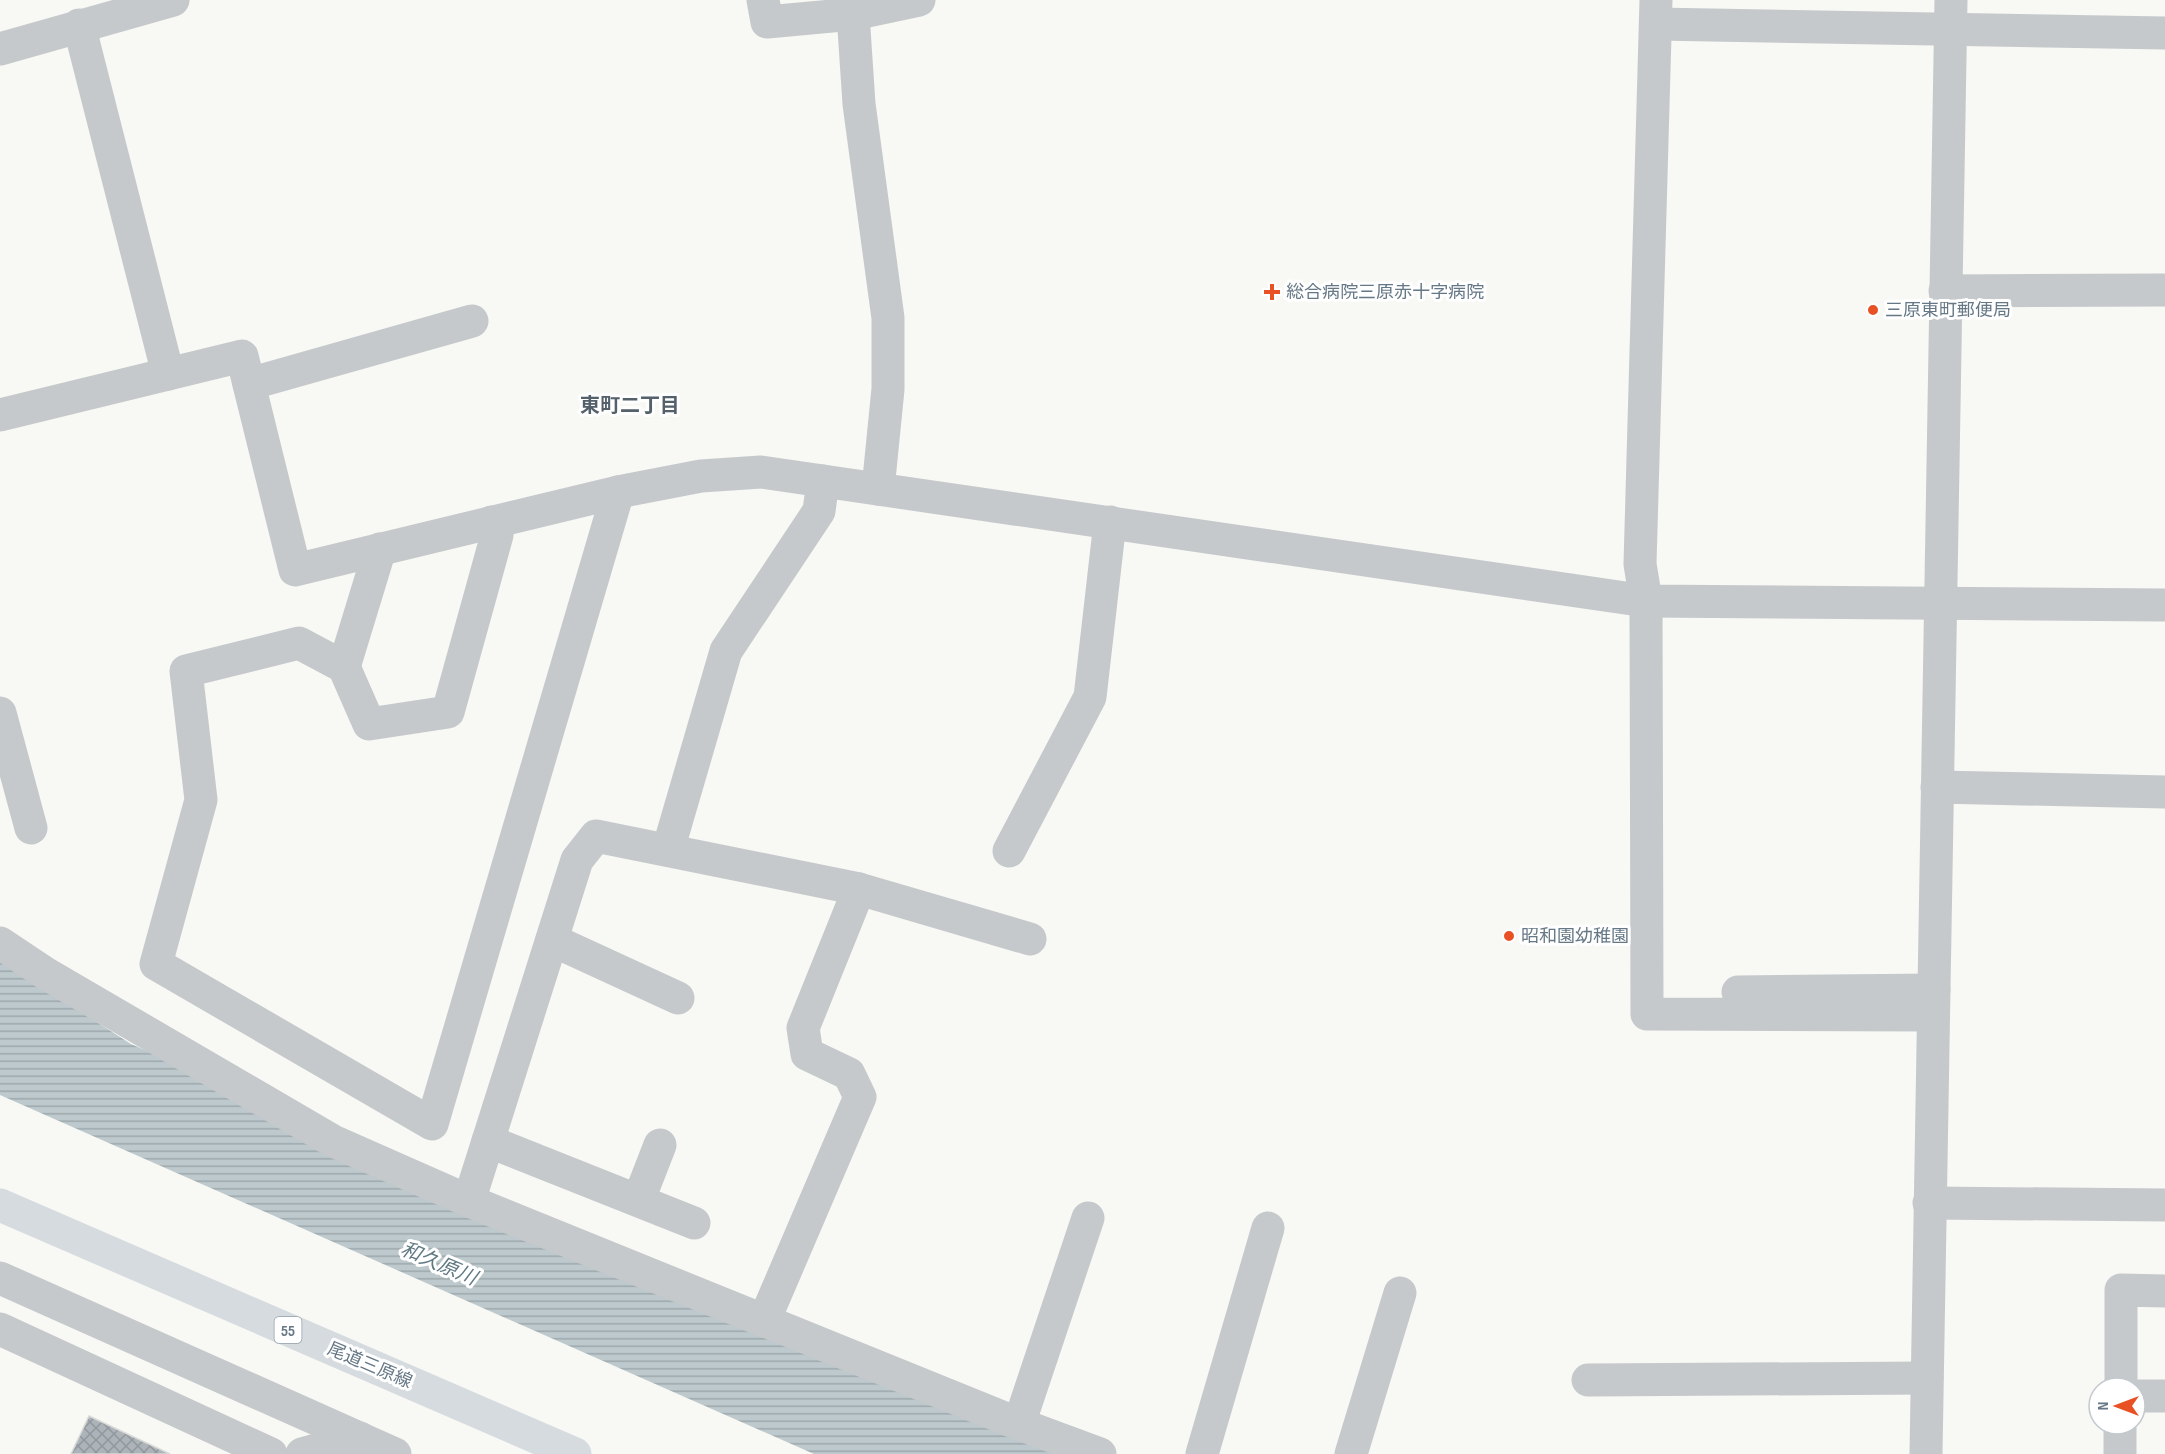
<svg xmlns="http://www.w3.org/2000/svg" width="2165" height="1454" font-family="'Sofia Sans Condensed','Noto Sans JP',sans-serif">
  <defs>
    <pattern id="water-rules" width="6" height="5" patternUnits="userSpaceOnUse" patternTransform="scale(1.5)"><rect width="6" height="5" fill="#bdc9cd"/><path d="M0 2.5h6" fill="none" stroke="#9da8ac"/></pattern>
    <pattern id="building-cross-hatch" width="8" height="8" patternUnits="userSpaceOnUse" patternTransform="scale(1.5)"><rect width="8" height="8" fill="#acb4ba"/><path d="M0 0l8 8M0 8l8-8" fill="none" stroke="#90979d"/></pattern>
  </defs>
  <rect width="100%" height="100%" fill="#f8f8f4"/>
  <polygon fill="url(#water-rules)" points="0,960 131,1044 1067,1454 814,1454 0,1095"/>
  <polygon fill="url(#building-cross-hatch)" stroke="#d9d9d7" stroke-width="1.5" points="89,1416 170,1454 71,1454"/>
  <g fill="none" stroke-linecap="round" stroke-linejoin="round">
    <g stroke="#c5c9cc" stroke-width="33">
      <polyline points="763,0 767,22 853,14 919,0"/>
      <polyline points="1656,0 1640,564 1646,601 1647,1014 1932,1015"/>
      <polyline points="853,14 859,104 888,318 888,389 878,489"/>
      <polyline points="1656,24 2165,33"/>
      <polyline points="79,25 168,374"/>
      <polyline points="0,49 173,0"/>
      <polyline points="1945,291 2165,290"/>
      <polyline points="249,384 472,321"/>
      <polyline points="0,415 242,356 295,570 618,492 701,476 761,472 1646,601 2165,605"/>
      <polyline points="492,522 497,535 448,712 369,724 344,667 299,643 186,671 201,800 156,964 432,1124 618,492"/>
      <polyline points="344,667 380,549"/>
      <polyline points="0,713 31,828"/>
      <polyline points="1937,787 2165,792"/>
      <polyline points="668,850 726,651 819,511 823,481"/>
      <polyline points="1009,851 1090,697 1110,522"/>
      <polyline points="552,940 678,998"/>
      <polyline points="0,943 45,973 333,1141 469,1201 1019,1424 1100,1454"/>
      <polyline points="1738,992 1934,990"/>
      <polyline points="488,1141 694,1223"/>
      <polyline points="639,1199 660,1145"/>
      <polyline points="469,1201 577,860 596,836 859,889 1030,939"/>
      <polyline points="1929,1203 2165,1205"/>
      <polyline points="0,1278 395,1454"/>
      <polyline points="764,1321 860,1097 849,1074 807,1054 803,1028 859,889"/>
      <polyline points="0,1329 271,1454"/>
      <polyline points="1588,1380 1927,1378"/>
      <polyline points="2121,1388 2121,1290 2165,1291"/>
      <polyline points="2135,1396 2165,1396"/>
      <polyline points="1019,1424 1088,1218"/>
      <polyline points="302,1454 360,1438"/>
      <polyline points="1202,1454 1268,1228"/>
      <polyline points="1351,1454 1400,1293"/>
      <polyline points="1926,1454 1951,0"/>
      <polyline points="2120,1454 2120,1424"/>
    </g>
    <polyline stroke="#d6dbdf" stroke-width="33" points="0,1205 575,1454"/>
  </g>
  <g fill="#e85124" stroke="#fff" stroke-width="2">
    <path d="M1269 283h6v6h6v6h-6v6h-6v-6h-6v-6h6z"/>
    <circle cx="1873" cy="310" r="6"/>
    <circle cx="1509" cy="936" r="6"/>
  </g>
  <g text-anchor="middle" stroke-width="6" stroke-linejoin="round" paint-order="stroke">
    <rect fill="#fff" stroke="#94a0aa" stroke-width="1.5" x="274.5" y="1317" width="27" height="26" rx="4.5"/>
    <g font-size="16" font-weight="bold" fill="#667886">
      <text x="288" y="1336">55</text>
    </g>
    <g font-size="18" fill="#667886" stroke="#fff" text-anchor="start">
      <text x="1286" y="298">総合病院三原赤十字病院</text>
      <text x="1885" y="316">三原東町郵便局</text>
      <text x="1521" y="942">昭和園幼稚園</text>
    </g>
    <g font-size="18" fill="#667886" stroke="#fff">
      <text transform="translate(370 1365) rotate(23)" y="6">尾道三原線</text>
    </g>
    <g font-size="20" font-weight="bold" fill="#54616b" stroke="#fff">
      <text x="630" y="412">東町二丁目</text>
    </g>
    <g font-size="20" font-style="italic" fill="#617983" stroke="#fff">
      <text transform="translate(439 1263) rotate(23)" y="7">和久原川</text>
    </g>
  </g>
  <g transform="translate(2117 1406) rotate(270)"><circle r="28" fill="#ffffff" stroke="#c2c9cf" stroke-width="1.5"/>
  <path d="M0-4.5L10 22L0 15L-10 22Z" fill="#e85124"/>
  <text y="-9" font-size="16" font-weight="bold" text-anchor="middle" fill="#667886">N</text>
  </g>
</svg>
